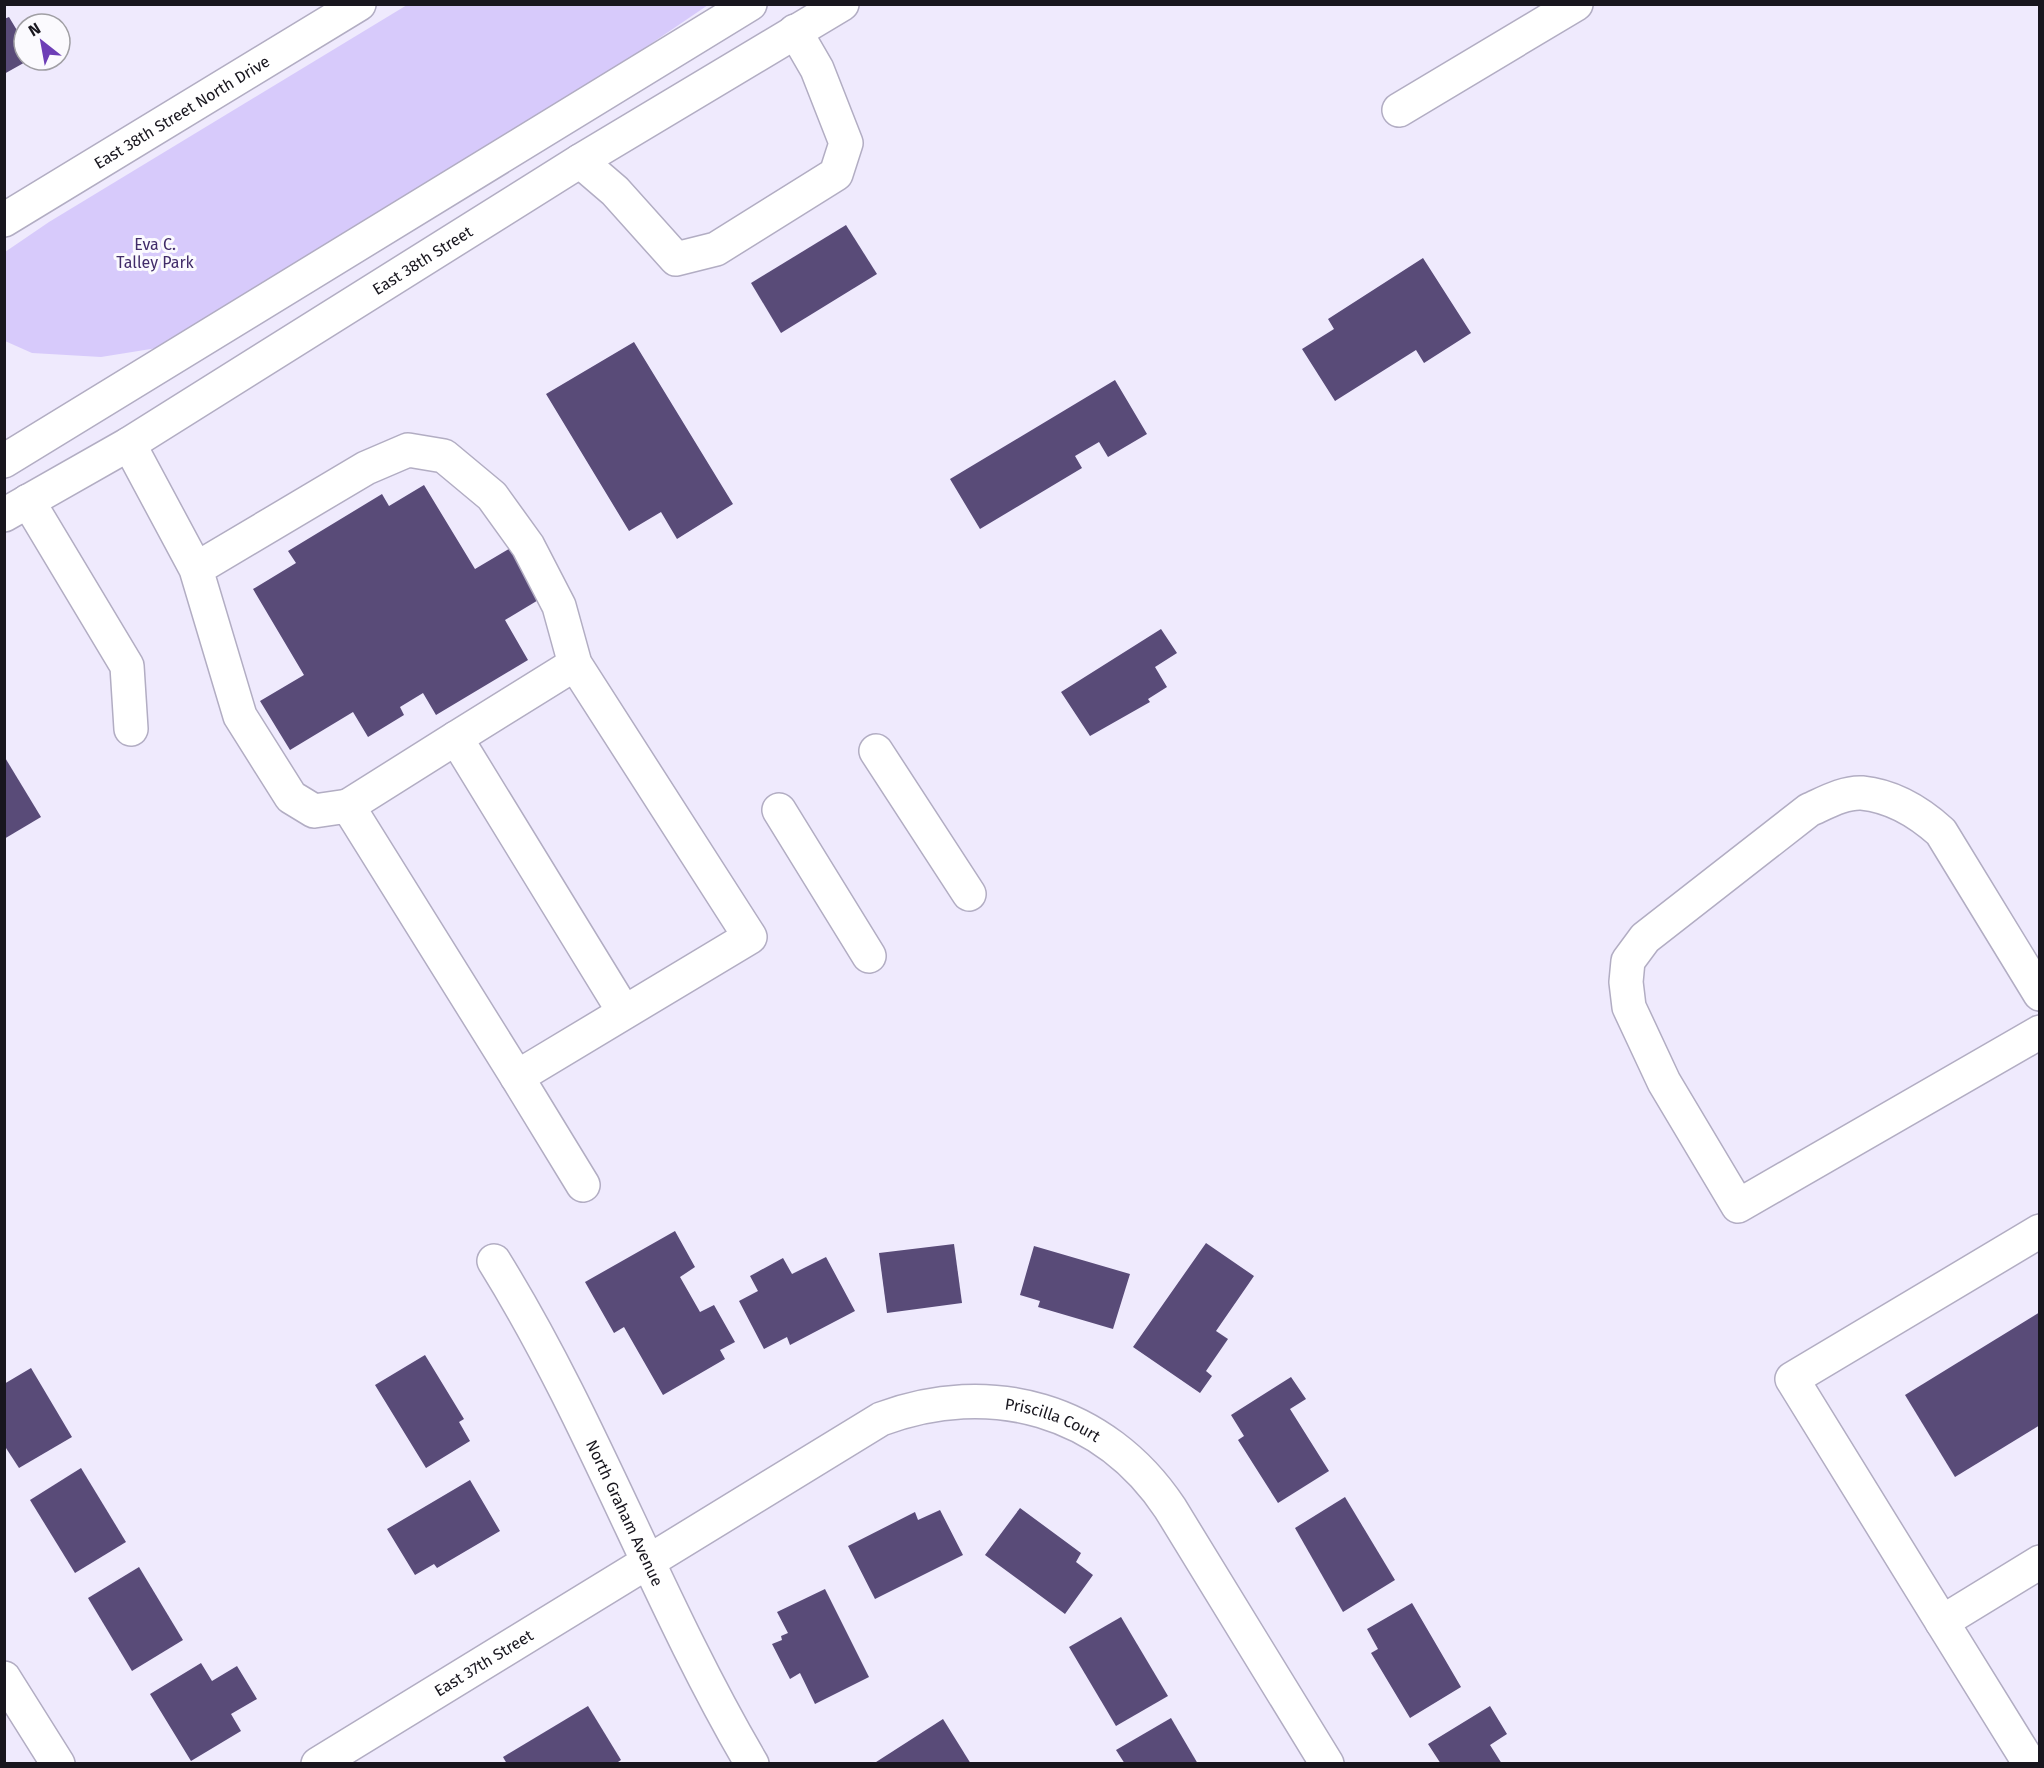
<svg xmlns="http://www.w3.org/2000/svg" width="2044" height="1768" font-family="'Fira Sans',sans-serif">
  <rect width="100%" height="100%" fill="#efeafd"/>
  <polygon fill="#d7cafb" points="407,5 708,5 602,77 157,348 101,357 32,353 5,341 5,252 49,222"/>
  <g fill="#594b78">
    <polygon points="9,17 24,42 24,60 29,60 4,74 4,19"/>
    <polygon points="846,225 877,274 781,333 751,283"/>
    <polygon points="1423,258 1471,333 1424,363 1416,350 1335,401 1302,349 1334,329 1328,319"/>
    <polygon points="634,342 733,504 677,539 661,512 629,531 546,394"/>
    <polygon points="1115,380 1147,434 1108,457 1099,442 1075,456 1082,468 980,529 950,479"/>
    <polygon points="424,485 475,569 514,546 545,596 505,620 528,660 436,715 423,693 400,707 404,715 368,737 353,712 290,750 260,701 304,675 253,589 296,563 288,551 382,494 389,506"/>
    <polygon points="1161,629 1177,653 1155,667 1167,687 1148,699 1150,702 1090,736 1061,692"/>
    <polygon points="4,756 41,817 4,839"/>
    <polygon points="675,1231 695,1267 680,1277 700,1312 714,1305 735,1342 720,1350 725,1359 663,1395 624,1327 614,1333 585,1282"/>
    <polygon points="1206,1243 1254,1276 1216,1331 1228,1339 1206,1371 1212,1376 1200,1393 1133,1347"/>
    <polygon points="954,1244 962,1303 887,1313 879,1253"/>
    <polygon points="1034,1246 1130,1274 1113,1329 1038,1307 1040,1301 1020,1295"/>
    <polygon points="826,1257 855,1311 790,1345 787,1337 764,1349 739,1301 758,1291 750,1276 783,1258 792,1274"/>
    <polygon points="2040,1312 2040,1425 1955,1477 1905,1395"/>
    <polygon points="425,1355 464,1419 459,1422 470,1441 426,1468 375,1385"/>
    <polygon points="31,1368 72,1437 19,1468 4,1445 4,1384"/>
    <polygon points="1291,1377 1306,1399 1290,1409 1329,1471 1278,1503 1238,1440 1244,1436 1231,1415"/>
    <polygon points="81,1468 126,1542 75,1573 30,1500"/>
    <polygon points="470,1480 500,1531 437,1568 434,1564 415,1575 387,1529"/>
    <polygon points="1345,1497 1395,1580 1343,1612 1295,1528"/>
    <polygon points="1020,1508 1081,1553 1076,1562 1093,1575 1065,1614 985,1555"/>
    <polygon points="940,1510 963,1555 875,1599 848,1546 915,1512 918,1520"/>
    <polygon points="139,1567 183,1640 132,1671 88,1598"/>
    <polygon points="825,1589 869,1677 815,1704 800,1673 790,1679 772,1644 782,1640 781,1636 788,1633 777,1612"/>
    <polygon points="1412,1603 1461,1687 1410,1718 1371,1653 1378,1649 1367,1629"/>
    <polygon points="1121,1617 1168,1696 1116,1726 1069,1647"/>
    <polygon points="201,1663 212,1681 237,1666 257,1699 231,1714 241,1731 191,1761 150,1694"/>
    <polygon points="588,1706 621,1760 615,1764 507,1764 503,1757"/>
    <polygon points="1490,1706 1507,1734 1490,1745 1502,1764 1441,1764 1428,1744"/>
    <polygon points="1171,1718 1198,1764 1125,1764 1116,1750"/>
    <polygon points="943,1719 971,1764 873,1764"/>
  </g>
  <g fill="none" stroke-linecap="round" stroke-linejoin="round">
    <g stroke="#b2adc3" stroke-width="36">
      <g id="minor">
        <polyline points="1399,110 1576,4"/>
        <polyline points="580,161 615,191 676,259 716,249 836,174 846,143 817,69 795,31"/>
        <path id="s1" d="M4 220 359 4"/>
        <polyline points="129,444 196,569 240,716 291,797 314,811 348,806 517,1077 750,937 575,664 559,606 528,546 492,496 444,456 408,450 366,468 196,569"/>
        <polyline points="28,501 127,666 131,729"/>
        <polyline points="456,738 575,664"/>
        <polyline points="876,751 969,894"/>
        <polyline points="348,806 456,738 624,1012"/>
        <polyline points="779,810 869,956"/>
        <path d="M2040 994 1941 832C1920 813 1892 796 1862 793 1844 792 1825 803 1809 810L1645 938 1628 961 1626 982 1629 1007 1664 1082 1738 1206 2040 1032"/>
        <polyline points="517,1077 583,1185"/>
        <polyline points="2040,1231 1792,1379 1942,1622 2040,1562"/>
        <path id="s2" d="M494 1261C594 1422 656 1601 752 1764"/>
        <polyline points="1942,1622 2030,1764"/>
        <polyline points="4,1678 58,1764"/>
        <path id="s3" d="M318 1764 881 1419C990 1378 1104 1409 1170 1508L1327 1764"/>
      </g>
    </g>
    <g stroke="#b2adc3" stroke-width="36">
      <g id="major">
        <polyline points="4,461 750,4"/>
        <path id="s4" d="M4 515 129 444 580 161 842 4"/>
      </g>
    </g>
    <use href="#minor" stroke="#fff" stroke-width="33"/>
    <use href="#major" stroke="#fff" stroke-width="33"/>
  </g>
  <g text-anchor="middle" stroke-width="6" stroke-linejoin="round" paint-order="stroke">
    <g font-size="16" fill="#18161e" stroke="#fbfafe">
      <text dy="6" stroke="none"><textPath href="#s1" startOffset="208">East 38th Street North Drive</textPath></text>
      <text dy="6" stroke="none"><textPath href="#s4" startOffset="490">East 38th Street</textPath></text>
      <text dy="6" stroke="none"><textPath href="#s3" startOffset="837">Priscilla Court</textPath></text>
      <text dy="6" stroke="none"><textPath href="#s2" startOffset="284">North Graham Avenue</textPath></text>
      <text dy="6" stroke="none"><textPath href="#s3" startOffset="194">East 37th Street</textPath></text>
    </g>
    <g font-size="16" fill="#412c69" stroke="#fbfafe">
      <text x="155" y="250">Eva C.<tspan x="155" dy="18">Talley Park</tspan></text>
    </g>
  </g>
  <rect width="2044" height="1768" fill="none" stroke="#18161e" stroke-width="12"/>
  <g transform="translate(42 42) rotate(329)"><circle r="28" fill="#fbfafe" stroke="#a09fa4" stroke-width="1.5"/>
  <path d="M0-4.5L10 22L0 15L-10 22Z" fill="#6d3eb6"/>
  <text y="-9" font-size="16" font-weight="bold" text-anchor="middle" fill="#18161e">N</text>
  </g>
</svg>
